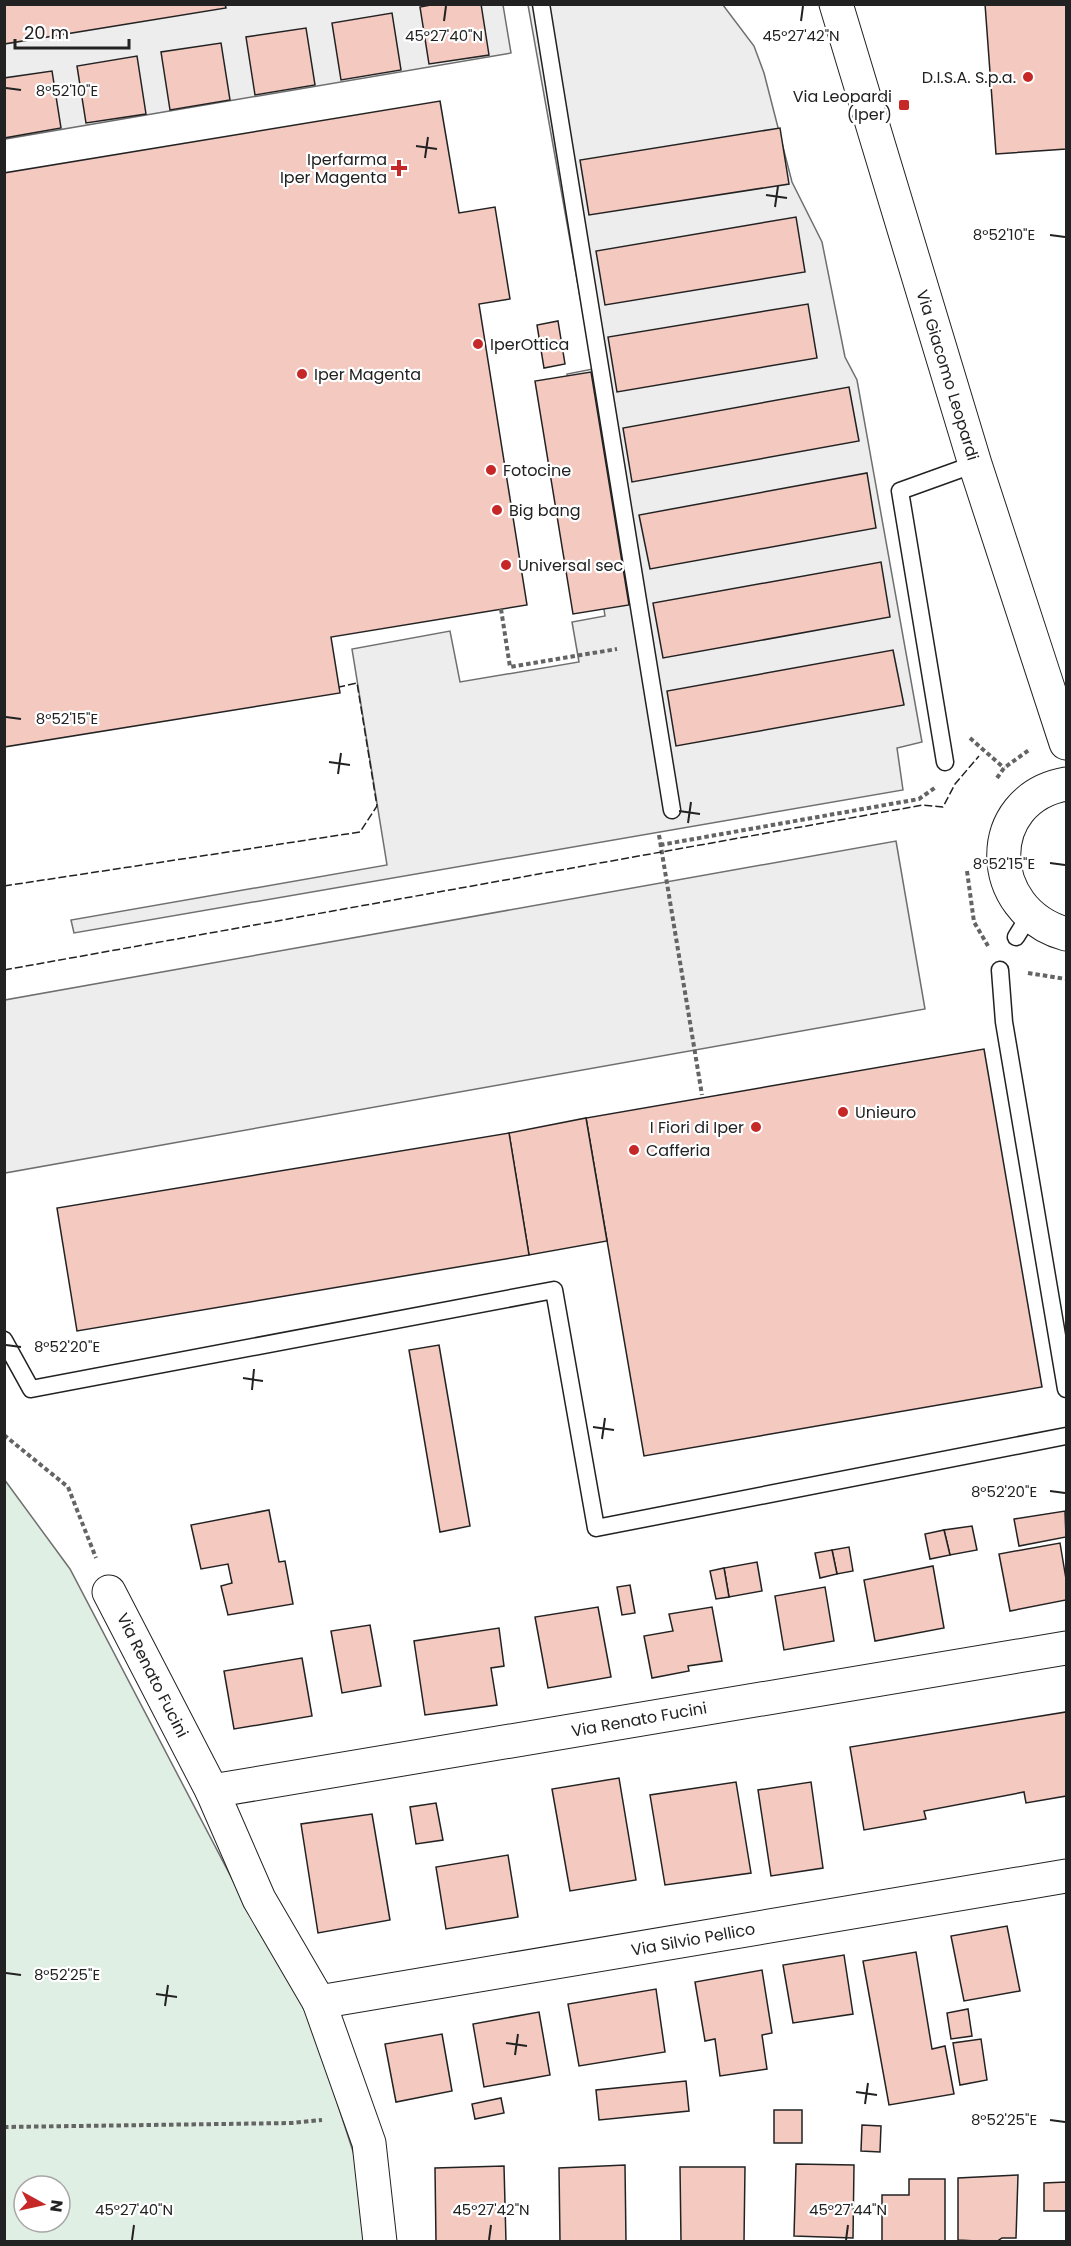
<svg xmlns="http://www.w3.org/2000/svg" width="1071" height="2246" font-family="Poppins,sans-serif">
  <rect width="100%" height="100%" fill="#fff"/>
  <path fill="#e0efe3" stroke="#6f6f6f" stroke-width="1.5" fill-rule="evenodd" d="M4 1479 70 1569 250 1913 295 1983 323 2059 359 2170 364 2241H5ZM24 2186H60V2222H24Z"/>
  <g fill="#ededed" stroke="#6f6f6f" stroke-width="1.5">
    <polygon points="5,5 503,5 511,53 5,139"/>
    <polygon points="528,5 723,5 754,46 764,73 792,182 822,242 845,357 857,380 922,742 897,748 903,790 74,933 71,920 387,865 352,649 450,631 460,682 579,662 572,622 605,616 567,374 593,369"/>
    <polygon points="896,841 925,1009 5,1173 5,1000"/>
  </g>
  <g fill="#f3c9c0" stroke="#222" stroke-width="1.5">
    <polygon points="4,4 225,4 226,8 4,44"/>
    <polygon points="436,4 481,4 489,55 429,64 420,7"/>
    <polygon points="985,4 1066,4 1066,149 996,154"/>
    <polygon points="392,13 401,70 341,80 332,23"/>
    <polygon points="306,28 315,85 255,95 246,37"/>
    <polygon points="221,43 230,100 170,110 161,52"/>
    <polygon points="137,56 146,114 86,123 77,66"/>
    <polygon points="52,71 61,128 4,138 4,78"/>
    <polygon points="440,101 459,213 495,207 510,299 479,304 527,605 331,637 340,693 4,747 4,173"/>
    <polygon points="780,128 789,184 589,215 580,160"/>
    <polygon points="796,217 805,272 605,305 596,251"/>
    <polygon points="808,304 817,358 617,392 608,337"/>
    <polygon points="558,321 565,364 544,368 537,325"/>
    <polygon points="591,372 629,605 573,614 535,381"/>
    <polygon points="849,387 859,441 632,482 623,428"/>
    <polygon points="867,473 876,528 650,569 639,515"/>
    <polygon points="881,562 890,617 663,658 653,603"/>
    <polygon points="893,650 904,705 676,746 667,691"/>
    <polygon points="984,1049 1042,1387 644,1456 586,1118"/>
    <polygon points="586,1118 607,1241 529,1255 509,1133"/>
    <polygon points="509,1133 529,1255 77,1331 57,1208"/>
    <polygon points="439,1345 470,1526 440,1532 409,1350"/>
    <polygon points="269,1510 279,1562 285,1561 293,1604 228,1615 221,1586 232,1583 228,1564 201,1569 191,1525"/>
    <polygon points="1065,1511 1066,1537 1019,1546 1014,1519"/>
    <polygon points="972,1526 977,1550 950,1555 944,1530"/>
    <polygon points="944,1530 950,1555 930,1559 925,1534"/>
    <polygon points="1060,1543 1066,1579 1066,1600 1010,1611 999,1554"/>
    <polygon points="849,1547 853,1571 837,1574 832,1550"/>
    <polygon points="832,1550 837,1574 820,1578 815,1553"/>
    <polygon points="757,1562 762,1591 729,1597 724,1568"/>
    <polygon points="933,1566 944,1628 875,1641 864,1580"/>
    <polygon points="724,1568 729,1597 716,1599 710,1571"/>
    <polygon points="630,1585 635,1613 622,1615 617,1587"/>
    <polygon points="825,1587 834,1641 784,1650 775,1596"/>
    <polygon points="598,1607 611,1677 548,1688 535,1617"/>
    <polygon points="712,1607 722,1661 688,1666 689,1671 652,1678 644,1636 673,1631 669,1614"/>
    <polygon points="370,1625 381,1686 342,1693 331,1631"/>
    <polygon points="499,1628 504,1666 491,1668 497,1705 425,1715 414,1641"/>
    <polygon points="302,1658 312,1716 234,1729 224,1671"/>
    <polygon points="1066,1712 1066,1796 1026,1803 1024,1792 924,1811 926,1819 864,1830 850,1747"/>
    <polygon points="619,1778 636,1880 570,1891 552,1789"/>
    <polygon points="736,1782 751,1873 665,1885 650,1795"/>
    <polygon points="811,1782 823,1868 771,1876 758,1790"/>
    <polygon points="436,1803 443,1840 416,1844 410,1807"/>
    <polygon points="372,1814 390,1920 318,1933 301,1824"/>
    <polygon points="508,1855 518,1917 446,1929 436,1867"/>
    <polygon points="1007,1926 1020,1991 964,2001 951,1936"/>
    <polygon points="916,1952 932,2049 945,2046 954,2094 889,2105 863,1961"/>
    <polygon points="844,1955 853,2014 793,2023 783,1965"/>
    <polygon points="762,1970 772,2033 762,2035 767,2069 720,2076 715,2039 705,2041 695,1982"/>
    <polygon points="656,1989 665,2052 579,2066 568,2004"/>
    <polygon points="968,2009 972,2036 951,2039 947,2013"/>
    <polygon points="539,2012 550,2075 484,2087 473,2024"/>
    <polygon points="442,2034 452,2091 396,2102 385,2044"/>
    <polygon points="981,2039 987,2080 960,2085 953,2043"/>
    <polygon points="686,2081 689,2111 599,2120 596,2090"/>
    <polygon points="501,2098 504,2113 475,2119 472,2104"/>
    <rect x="774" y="2110" width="28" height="33"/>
    <polygon points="862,2125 881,2126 880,2152 861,2151"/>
    <polygon points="796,2164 854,2165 853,2238 794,2236"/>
    <polygon points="625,2165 626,2242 560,2242 559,2168"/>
    <polygon points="504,2166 506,2242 436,2242 435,2168"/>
    <polygon points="680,2167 745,2167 744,2242 681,2242"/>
    <polygon points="1018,2175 1016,2238 1002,2238 996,2242 958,2240 958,2178"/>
    <polygon points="909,2179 945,2179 945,2242 882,2242 882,2195 909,2195"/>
    <polygon points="1066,2182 1066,2211 1044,2211 1044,2183"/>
  </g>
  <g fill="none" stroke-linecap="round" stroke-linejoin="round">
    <g stroke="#222" stroke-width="19">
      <g id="service">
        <polyline points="541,4 672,810"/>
        <polyline points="945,762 900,491 975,464"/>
        <polyline points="1016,937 1029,916"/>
        <polyline points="1000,970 1004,1022 1066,1389"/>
        <polyline points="4,1340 31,1389 554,1290 596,1528 1066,1436"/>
      </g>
    </g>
    <g stroke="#222" stroke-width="35">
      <g id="minor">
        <polyline points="109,1592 212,1791 259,1899 319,2002 369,2143 380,2242"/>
        <polyline points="212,1791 1066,1648"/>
        <polyline points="319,2002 1066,1876"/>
      </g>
    </g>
    <g stroke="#222" stroke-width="35">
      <g id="tertiary">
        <polyline points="836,4 975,464 1066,743"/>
        <path d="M1066 784C982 799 984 911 1066 934"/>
      </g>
    </g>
    <g stroke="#646464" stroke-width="4" stroke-dasharray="4.5 3" stroke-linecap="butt">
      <polyline points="501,609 510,667 617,649"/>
      <polyline points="970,738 1004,768"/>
      <polyline points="997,778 1004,768 1029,750"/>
      <polyline points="659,835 702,1095"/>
      <polyline points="660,845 919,799 936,787"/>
      <polyline points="967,871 974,922 988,946"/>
      <polyline points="1028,973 1066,979"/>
      <polyline points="4,1435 68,1487 96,1558"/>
      <polyline points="4,2127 292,2123 322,2120"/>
    </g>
    <use href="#service" stroke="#fff" stroke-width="16"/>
    <use href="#minor" stroke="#fff" stroke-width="33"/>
    <use href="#tertiary" stroke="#fff" stroke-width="33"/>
    <g stroke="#222" stroke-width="1.5" stroke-dasharray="8 3" stroke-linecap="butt">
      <polyline points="4,886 360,832 377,806 357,683 339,687"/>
      <polyline points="4,970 923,805 943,807 955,784 979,756"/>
    </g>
  </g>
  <path fill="none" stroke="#222" stroke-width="2" d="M444 21 446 6M801 21 803 6M6 88 21 90M416 146 437 149M425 158 428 137M766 195 787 198M775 207 778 186M1050 235 1065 237M6 717 21 719M329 762 350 765M338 774 341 753M679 811 700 814M688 823 691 802M1050 863 1065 865M6 1345 21 1347M243 1378 263 1381M252 1390 254 1369M593 1427 614 1430M602 1439 605 1418M1050 1491 1065 1493M6 1973 21 1975M156 1994 177 1997M165 2006 168 1985M506 2043 527 2046M515 2055 518 2034M856 2092 877 2095M865 2104 868 2083M1050 2120 1065 2122M132 2240 134 2225M489 2240 491 2225M846 2240 848 2225"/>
  <g fill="#c62828" stroke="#fff" stroke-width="2">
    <circle cx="1028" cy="77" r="6"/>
    <rect x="898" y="99" width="12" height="12" rx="3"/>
    <path d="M396 159h6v6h6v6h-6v6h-6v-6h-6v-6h6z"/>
    <circle cx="478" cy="344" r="6"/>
    <circle cx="302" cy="374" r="6"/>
    <circle cx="491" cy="470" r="6"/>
    <circle cx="497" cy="510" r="6"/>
    <circle cx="506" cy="565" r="6"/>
    <circle cx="843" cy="1112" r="6"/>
    <circle cx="756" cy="1127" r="6"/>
    <circle cx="634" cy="1150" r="6"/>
  </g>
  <g text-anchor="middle" stroke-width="4.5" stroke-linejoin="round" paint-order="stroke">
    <g font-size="16" fill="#222" stroke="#fff" text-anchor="start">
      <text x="1016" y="83" text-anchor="end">D.I.S.A. S.p.a.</text>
      <text x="892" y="102" text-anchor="end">Via Leopardi<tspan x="892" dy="18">(Iper)</tspan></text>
      <text x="387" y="165" text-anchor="end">Iperfarma<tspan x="387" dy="18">Iper Magenta</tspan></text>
      <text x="490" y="350">IperOttica</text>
      <text x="314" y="380">Iper Magenta</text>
      <text x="503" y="476">Fotocine</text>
      <text x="509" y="516">Big bang</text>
      <text x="518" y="571">Universal sec</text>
      <text x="855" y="1118">Unieuro</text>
      <text x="744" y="1133" text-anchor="end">I Fiori di Iper</text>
      <text x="646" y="1156">Cafferia</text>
    </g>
    <g font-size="16" fill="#222" stroke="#fff">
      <text transform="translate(948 375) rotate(73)" y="6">Via Giacomo Leopardi</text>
      <text transform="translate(153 1675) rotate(63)" y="6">Via Renato Fucini</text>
      <text transform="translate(639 1719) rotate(-10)" y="6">Via Renato Fucini</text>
      <text transform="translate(693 1939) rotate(-10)" y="6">Via Silvio Pellico</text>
    </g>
  </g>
  <g font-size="15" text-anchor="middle" fill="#222" stroke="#fff" stroke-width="4.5" stroke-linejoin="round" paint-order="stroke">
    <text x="444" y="41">45°27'40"N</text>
    <text x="801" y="41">45°27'42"N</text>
    <text x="67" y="96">8°52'10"E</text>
    <text x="1004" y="240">8°52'10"E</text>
    <text x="67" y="724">8°52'15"E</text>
    <text x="1004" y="869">8°52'15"E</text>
    <text x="67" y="1352">8°52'20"E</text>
    <text x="1004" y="1497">8°52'20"E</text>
    <text x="67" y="1980">8°52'25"E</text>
    <text x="1004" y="2125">8°52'25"E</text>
    <text x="134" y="2215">45°27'40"N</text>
    <text x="491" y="2215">45°27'42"N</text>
    <text x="848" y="2215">45°27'44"N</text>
  </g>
  <rect width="1071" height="2246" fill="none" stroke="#222222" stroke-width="12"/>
  <g transform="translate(42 2204) rotate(98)"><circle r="28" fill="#ffffff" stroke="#a7a7a7" stroke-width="1.5"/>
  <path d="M0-4.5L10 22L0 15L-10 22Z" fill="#c62828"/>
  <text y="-9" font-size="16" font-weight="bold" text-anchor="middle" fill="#222222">N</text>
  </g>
  <path d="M15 39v9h114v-9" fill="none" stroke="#222222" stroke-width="3"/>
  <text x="24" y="39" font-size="18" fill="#222222" stroke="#ffffff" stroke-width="4.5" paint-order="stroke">20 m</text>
</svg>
